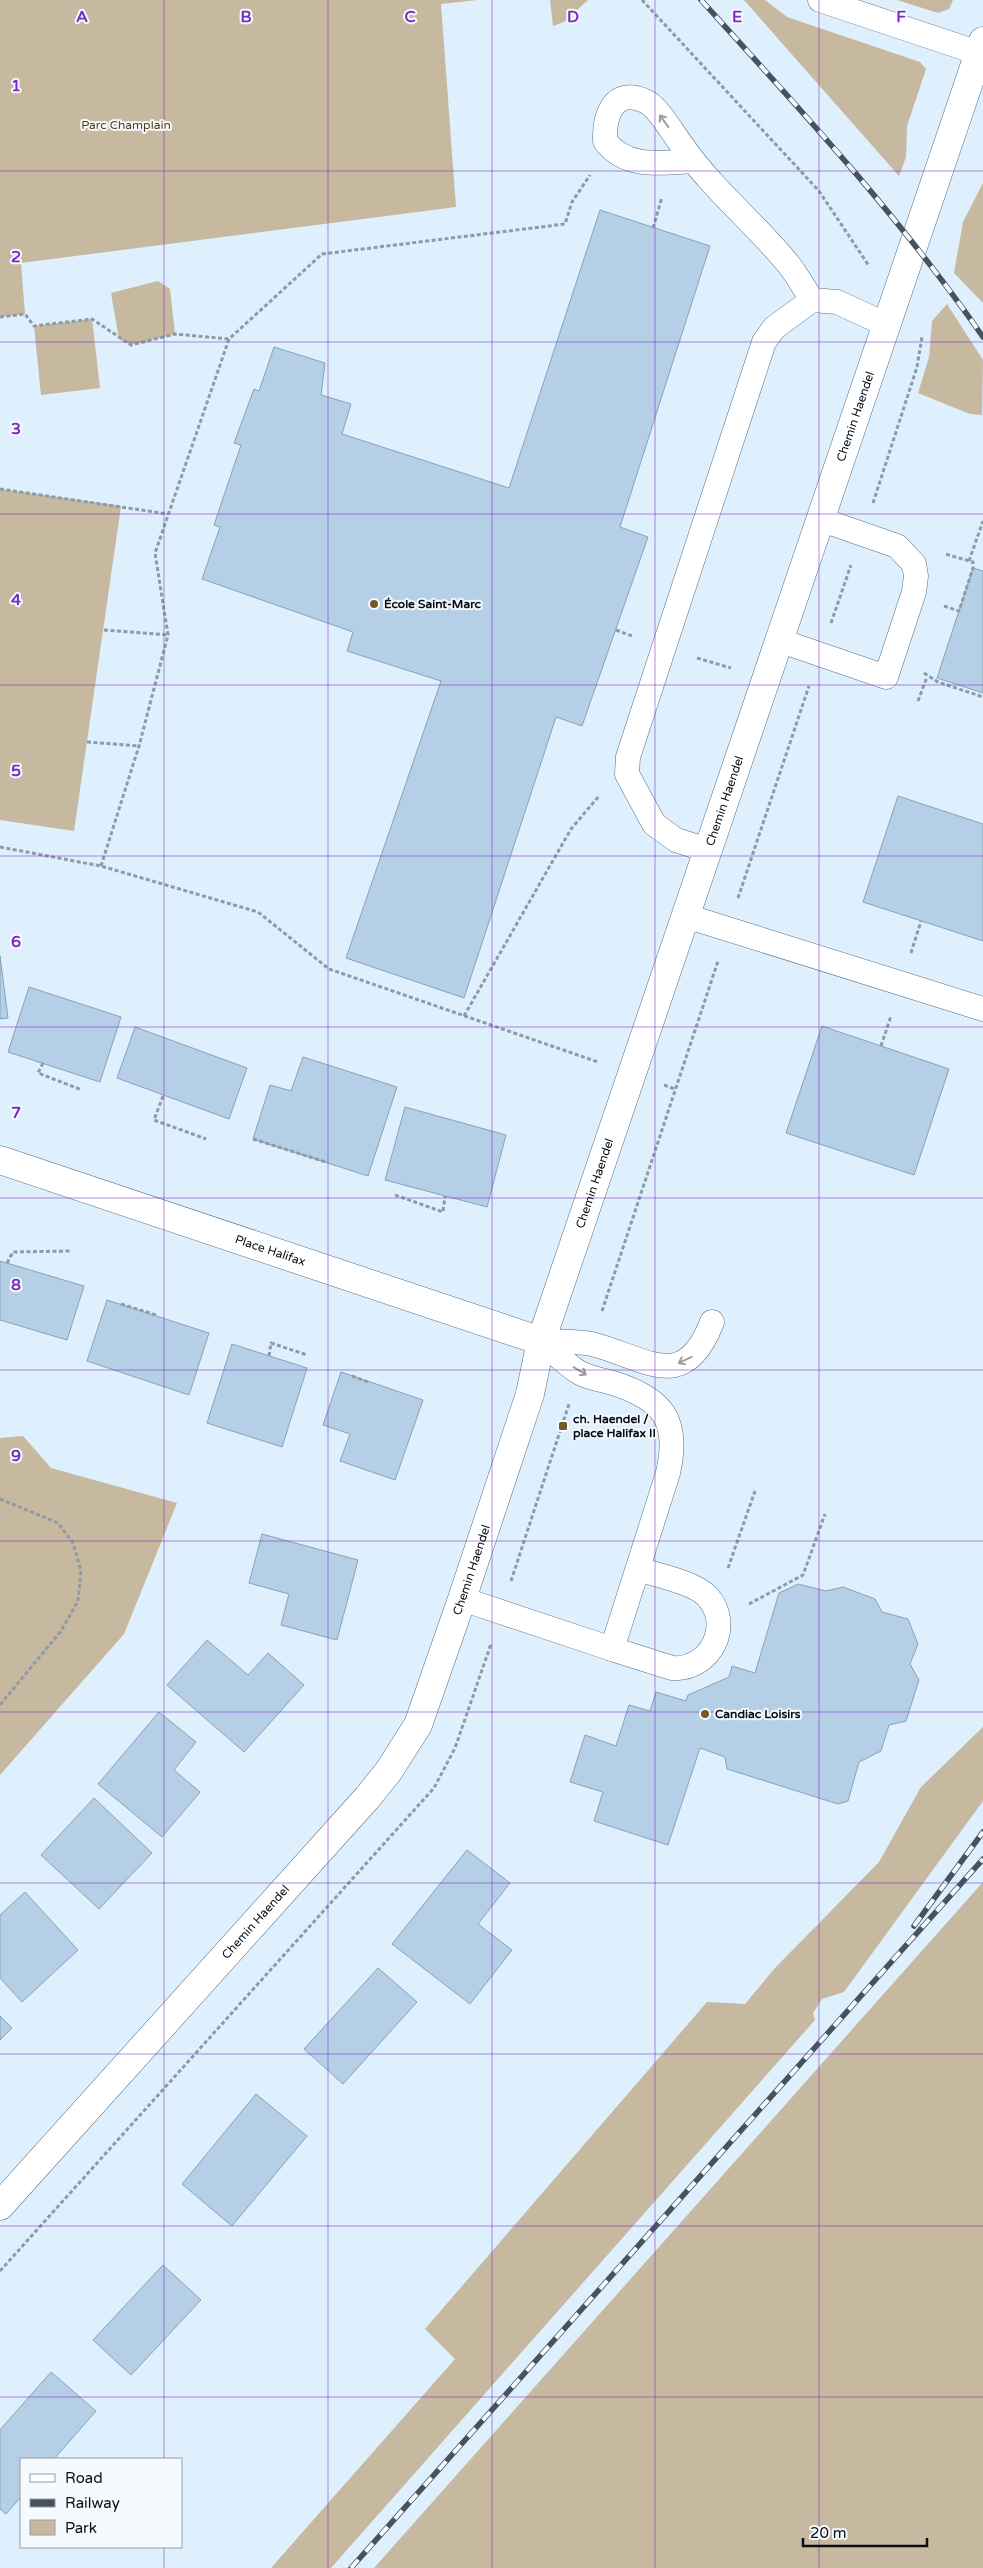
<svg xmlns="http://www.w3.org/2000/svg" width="983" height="2568" font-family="'Varela Round',sans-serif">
  <rect width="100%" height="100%" fill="#deeffd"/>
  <g fill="#c7b8a0">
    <polygon points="0,0 477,0 441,4 456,207 21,263 25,314 0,317"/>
    <polygon points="550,0 588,0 564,22 553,26"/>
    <polygon points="744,0 765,0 787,17 920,62 926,69 907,126 906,157 899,176"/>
    <polygon points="897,0 953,0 949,9 938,13"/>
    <polygon points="983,183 983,303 954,273 963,222"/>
    <polygon points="158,281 170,289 175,334 131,345 119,339 111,293"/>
    <polygon points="947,304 983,360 982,415 970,414 918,393 929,357 932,321"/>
    <polygon points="92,319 100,388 41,395 34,326"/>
    <polygon points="0,489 121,506 74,831 0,820"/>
    <polygon points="23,1436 51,1468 177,1503 124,1634 0,1775 0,1438"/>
    <polygon points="983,1727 983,1801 844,1992 822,1999 813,2013 815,2020 331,2568 271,2568 455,2359 425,2329 707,2002 745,2004 775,1968 879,1862 921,1787"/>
    <polygon points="983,1882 983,2568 374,2568"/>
  </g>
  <g fill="#b4cfe6" stroke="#88a2b7">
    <polygon points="600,210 710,246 620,527 648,537 582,726 556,717 464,998 346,958 441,681 347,651 353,632 202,579 220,527 214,525 241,445 234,443 254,389 259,391 274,347 325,363 321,395 351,404 342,434 509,488"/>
    <polygon points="973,568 983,571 983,693 937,678"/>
    <polygon points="898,796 983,824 983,941 863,902"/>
    <polygon points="0,956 8,1018 0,1019"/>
    <polygon points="29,987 121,1017 100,1082 8,1052"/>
    <polygon points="822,1026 949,1069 914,1175 786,1133"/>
    <polygon points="135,1027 247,1068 229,1119 117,1078"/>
    <polygon points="303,1057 397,1087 368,1176 253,1139 270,1085 291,1091"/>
    <polygon points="405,1107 506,1135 487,1207 385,1180"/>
    <polygon points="0,1261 84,1286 67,1340 0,1320"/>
    <polygon points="107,1300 209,1333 189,1395 87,1361"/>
    <polygon points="232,1344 307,1368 282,1447 207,1423"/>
    <polygon points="341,1372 423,1400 395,1480 340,1461 350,1434 323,1425"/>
    <polygon points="262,1534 358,1560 337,1640 281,1625 289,1594 249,1583"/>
    <polygon points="798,1584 826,1591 843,1587 875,1599 882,1612 908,1619 918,1644 910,1664 919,1680 906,1721 889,1725 881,1751 859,1762 848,1801 838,1804 727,1769 725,1757 700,1748 668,1845 594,1821 603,1792 570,1782 585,1735 616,1746 629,1705 650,1711 656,1692 686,1701 688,1695 729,1677 732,1666 755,1673 779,1593"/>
    <polygon points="207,1640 248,1675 268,1653 304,1685 244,1752 167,1685"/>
    <polygon points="159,1712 196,1742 174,1770 200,1792 162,1837 98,1784"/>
    <polygon points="94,1798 152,1853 99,1909 41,1855"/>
    <polygon points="467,1850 510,1883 478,1924 512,1950 470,2004 392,1944"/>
    <polygon points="25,1892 78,1950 22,2002 0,1978 0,1915"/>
    <polygon points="378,1968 417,2002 343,2084 304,2049"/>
    <polygon points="0,2016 12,2028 0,2040"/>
    <polygon points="256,2094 307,2136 232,2226 182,2184"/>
    <polygon points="163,2265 201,2300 131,2375 93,2340"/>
    <polygon points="51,2372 96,2411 54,2459 21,2459 21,2497 6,2514 0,2509 0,2430"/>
  </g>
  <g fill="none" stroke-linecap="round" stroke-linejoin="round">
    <g stroke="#576f83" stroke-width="25">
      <g id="lane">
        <polyline points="820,0 979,53"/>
        <path d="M692 161C661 163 626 169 605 141 604 116 613 87 645 101 658 106 675 137 684 148 714 191 756 224 789 265 797 275 804 288 812 300"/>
        <polyline points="778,640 886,677 914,592 916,576 914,564 897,546 819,519"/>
        <polyline points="707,850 676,840 654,824 627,774 628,757 764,342 774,328 812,300 837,302 885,324"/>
        <polyline points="686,916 983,1009"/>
        <path d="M541 1341C558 1342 576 1341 592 1344 646 1358 684 1395 712 1322"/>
        <path d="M462 1599 612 1649 668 1473C680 1420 663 1399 613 1383 603 1380 589 1378 580 1373 566 1365 554 1351 541 1341"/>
        <path d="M612 1649 672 1668C710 1671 734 1625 707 1596 693 1582 656 1575 638 1569"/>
      </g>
    </g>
    <g stroke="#576f83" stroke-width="29">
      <g id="street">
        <path id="s1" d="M0 1160 541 1341"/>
        <path id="s2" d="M0 2206 367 1798 388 1772 418 1725 462 1599 530 1394 541 1341 983 41"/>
      </g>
    </g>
    <g stroke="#8d9ba7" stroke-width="3" stroke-dasharray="4 2.5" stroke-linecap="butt">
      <polyline points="642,0 819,191 869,266"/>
      <polyline points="653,228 662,197"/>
      <polyline points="0,317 25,314 34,326 92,319 131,345 175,334 229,339"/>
      <polyline points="0,489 168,514"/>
      <polyline points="873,503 917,367 922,337"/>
      <polyline points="969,561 983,521"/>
      <polyline points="944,606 959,611 973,568 973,562 945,554"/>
      <polyline points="831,623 851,565"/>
      <polyline points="104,630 168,635"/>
      <polyline points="616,630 632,636"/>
      <polyline points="697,658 731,668"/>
      <polyline points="924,673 938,682 983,697"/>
      <polyline points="918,701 927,677"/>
      <polyline points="87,742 139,746"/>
      <polyline points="0,847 101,866 258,912 329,969 598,1062"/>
      <polyline points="101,866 139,746 168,635 155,553 229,339 322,254 565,224 572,202 590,175"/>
      <polyline points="738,898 809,686"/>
      <polyline points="911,953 921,921"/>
      <polyline points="464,1016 571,829 599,796"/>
      <polyline points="881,1046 891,1016"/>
      <polyline points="43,1063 38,1073 82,1090"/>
      <polyline points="664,1085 675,1089"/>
      <polyline points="163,1096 154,1120 206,1139"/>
      <polyline points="253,1139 326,1162"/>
      <polyline points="395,1195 443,1212 445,1196"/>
      <polyline points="7,1263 13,1252 72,1251"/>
      <polyline points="121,1304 156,1315"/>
      <polyline points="602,1311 718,961"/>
      <polyline points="269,1356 271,1343 307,1355"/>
      <polyline points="352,1376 368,1382"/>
      <polyline points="0,1499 58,1523 73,1543 81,1571 78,1601 61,1631 0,1705"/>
      <polyline points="728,1568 755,1491"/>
      <polyline points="511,1581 569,1404"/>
      <polyline points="749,1604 803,1575 825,1514"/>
      <polyline points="0,2271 434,1788 455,1748 491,1644"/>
    </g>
    <use href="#lane" stroke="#fff" stroke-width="24"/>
    <use href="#street" stroke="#fff" stroke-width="28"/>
    <g stroke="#47535c" stroke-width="5.5">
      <g id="rail">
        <path d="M701 0C799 108 900 217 983 337"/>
        <polyline points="914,1926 983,1832"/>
        <polyline points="351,2568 983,1859"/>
      </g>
    </g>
    <use href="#rail" stroke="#f5faff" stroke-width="4" stroke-dasharray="11" stroke-linecap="butt"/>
  </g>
  <defs><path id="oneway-shaft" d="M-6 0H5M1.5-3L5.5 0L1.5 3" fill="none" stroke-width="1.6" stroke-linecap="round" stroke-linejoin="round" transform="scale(1.25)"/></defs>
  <g stroke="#9b9fa2">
    <use href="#oneway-shaft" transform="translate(664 121) rotate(-126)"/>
    <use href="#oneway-shaft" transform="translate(685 1360) rotate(155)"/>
    <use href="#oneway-shaft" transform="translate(580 1371) rotate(31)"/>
  </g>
  <path fill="none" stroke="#7b2cbf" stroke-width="1" stroke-opacity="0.55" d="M164 0V2459M328 0V2568M492 0V2568M655 0V2568M819 0V2568M0 171H983M0 342H983M0 514H983M0 685H983M0 856H983M0 1027H983M0 1198H983M0 1370H983M0 1541H983M0 1712H983M0 1883H983M0 2054H983M0 2226H983M0 2397H983M164 2547V2568"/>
  <g fill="#74592b" stroke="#f5faff" stroke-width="2">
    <circle cx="374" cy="604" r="5"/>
    <rect x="558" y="1421" width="10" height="10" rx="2.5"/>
    <circle cx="705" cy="1714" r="5"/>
  </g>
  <g text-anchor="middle" stroke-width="4" stroke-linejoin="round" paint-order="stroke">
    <g font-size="12" fill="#563d0f" stroke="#f5faff">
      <text x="126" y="129">Parc Champlain</text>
    </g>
    <g font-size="12" fill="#060f17" stroke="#f5faff">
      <text dy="4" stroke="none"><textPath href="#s2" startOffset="2018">Chemin Haendel</textPath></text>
      <text dy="4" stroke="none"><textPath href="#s2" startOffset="1612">Chemin Haendel</textPath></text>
      <text dy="4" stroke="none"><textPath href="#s2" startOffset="1208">Chemin Haendel</textPath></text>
      <text dy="4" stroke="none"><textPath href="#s1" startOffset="285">Place Halifax</textPath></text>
      <text dy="4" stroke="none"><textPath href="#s2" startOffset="802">Chemin Haendel</textPath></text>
      <text dy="4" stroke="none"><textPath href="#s2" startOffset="382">Chemin Haendel</textPath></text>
    </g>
    <g font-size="12" font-weight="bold" fill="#060f17" stroke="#f5faff" text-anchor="start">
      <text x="384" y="608">École Saint-Marc</text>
      <text x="573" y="1423">ch. Haendel /<tspan x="573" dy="14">place Halifax II</tspan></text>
      <text x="715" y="1718">Candiac Loisirs</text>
    </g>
  </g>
  <g font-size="16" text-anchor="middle" font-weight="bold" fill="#7b2cbf" stroke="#f5faff" stroke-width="4" stroke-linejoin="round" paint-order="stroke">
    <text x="82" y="22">A</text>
    <text x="246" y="22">B</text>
    <text x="410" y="22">C</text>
    <text x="573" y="22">D</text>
    <text x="737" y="22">E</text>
    <text x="901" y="22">F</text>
    <text x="16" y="91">1</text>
    <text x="16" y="262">2</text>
    <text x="16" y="434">3</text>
    <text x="16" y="605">4</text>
    <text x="16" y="776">5</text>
    <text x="16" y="947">6</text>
    <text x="16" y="1118">7</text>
    <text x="16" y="1290">8</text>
    <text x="16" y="1461">9</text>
  </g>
  <rect x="20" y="2458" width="162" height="90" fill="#f5faff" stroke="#959ca2"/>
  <rect x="30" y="2474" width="25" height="8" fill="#ffffff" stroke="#959ca2"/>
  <text x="65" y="2483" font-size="15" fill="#060f17">Road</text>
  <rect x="30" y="2499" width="25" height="8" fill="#47535c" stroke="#959ca2"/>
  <text x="65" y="2508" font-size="15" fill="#060f17">Railway</text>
  <rect x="30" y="2520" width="25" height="15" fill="#c7b8a0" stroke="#959ca2"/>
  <text x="65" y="2533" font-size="15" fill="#060f17">Park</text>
  <path d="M803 2538v8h124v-8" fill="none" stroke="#060f17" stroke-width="2.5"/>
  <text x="810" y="2538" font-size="15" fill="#060f17" stroke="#f5faff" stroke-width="4" paint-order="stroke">20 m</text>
</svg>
